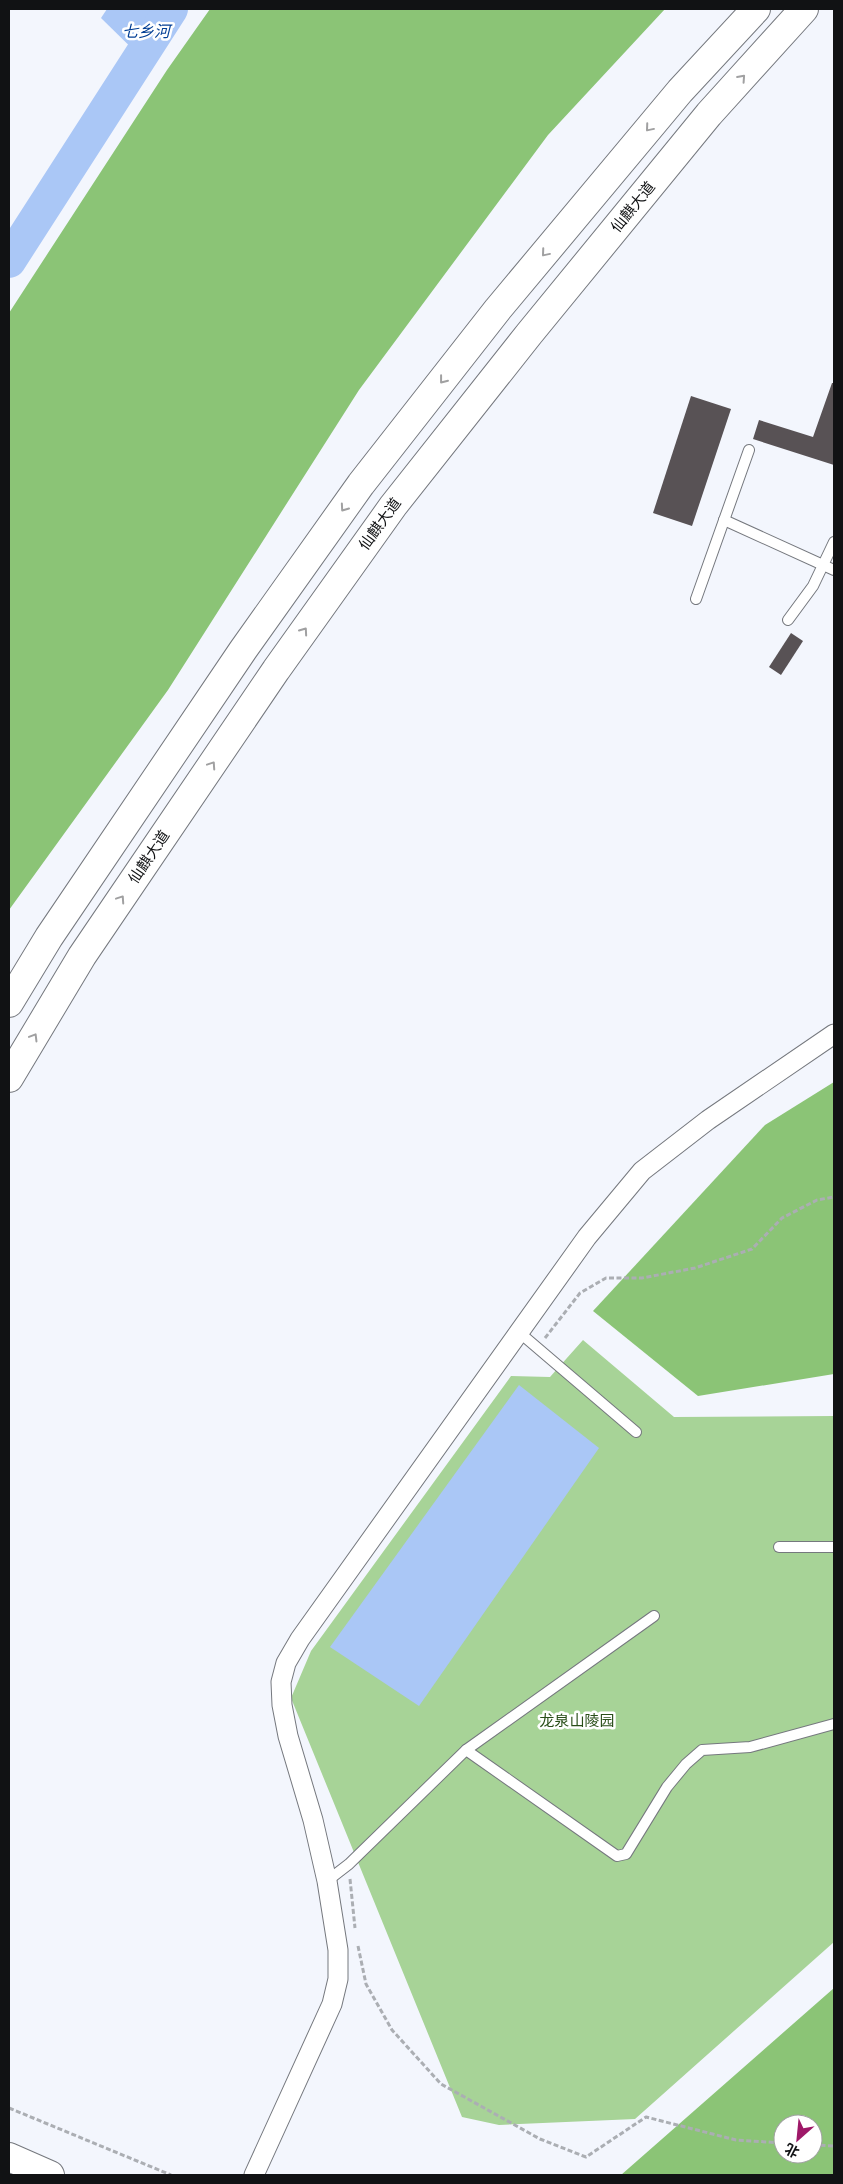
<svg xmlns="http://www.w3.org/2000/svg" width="843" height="2184" font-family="Cabin,'Noto Sans SC',sans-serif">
  <rect width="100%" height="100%" fill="#f3f6fd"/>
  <polygon fill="#a7d397" points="583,1340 674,1417 834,1416 834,1942 635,2119 499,2125 462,2117 291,1698 311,1651 511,1376 550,1377"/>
  <g fill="#8bc476" fill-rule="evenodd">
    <polygon points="210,9 665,9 548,135 359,390 168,690 9,910 9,313 167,70"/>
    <polygon points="834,1082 834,1374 698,1396 593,1311 765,1125"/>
    <path d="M834 1988V2175H621ZM783 2124H813V2154H783Z"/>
  </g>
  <g fill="#aac7f6">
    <polygon points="107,9 184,9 169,38 150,66 101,18"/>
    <polygon points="519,1385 599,1448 419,1706 330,1647"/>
  </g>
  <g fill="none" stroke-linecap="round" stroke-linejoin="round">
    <polyline stroke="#aac7f6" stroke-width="34" points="9,261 171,9"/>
  </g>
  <g fill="#585255">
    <polygon points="832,383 834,383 834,465 753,439 759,420 813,437"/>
    <polygon points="691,396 731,409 692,526 653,513"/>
    <polygon points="791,633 803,641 781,675 769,667"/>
  </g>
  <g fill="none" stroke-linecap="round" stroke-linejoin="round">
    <g stroke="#75787e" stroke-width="12">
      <g id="lane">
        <polyline points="724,520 834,570"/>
        <polyline points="696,599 749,450"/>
        <polyline points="788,620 813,586 834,542"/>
        <polyline points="520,1333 636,1432"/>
        <polyline points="779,1547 834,1547"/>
        <polyline points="466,1750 617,1856 626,1854 667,1787 686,1764 702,1750 750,1747 834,1724"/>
        <polyline points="327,1881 349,1864 466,1750 654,1616"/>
      </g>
    </g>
    <g stroke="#75787e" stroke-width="21">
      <polyline id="street" points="254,2175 332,2004 338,1979 338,1950 327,1881 313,1820 288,1736 282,1705 281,1682 286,1663 300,1639 587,1237 642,1171 708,1120 834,1034"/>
    </g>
    <g stroke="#75787e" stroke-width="30">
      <g id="primary">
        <polyline points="9,1003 49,937 243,650 361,484 498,309 680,91 756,9"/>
        <polyline points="9,1078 82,956 276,670 393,506 529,334 709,114 804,9"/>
        <polyline points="9,2157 50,2175"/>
      </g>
    </g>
    <g stroke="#abaeb3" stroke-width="3" stroke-dasharray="5 2.5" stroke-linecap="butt">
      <polyline points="545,1338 580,1293 606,1278 642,1278 695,1268 752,1249 782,1218 817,1200 834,1197"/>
      <polyline points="350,1879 355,1928"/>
      <polyline points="358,1946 366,1984 392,2030 441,2084 540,2139 586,2157 646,2117 736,2140 783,2143"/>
      <polyline points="9,2108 171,2175"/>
      <polyline points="813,2145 834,2146"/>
    </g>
    <use href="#lane" stroke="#fff" stroke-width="10"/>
    <use href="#street" stroke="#fff" stroke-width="19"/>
    <use href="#primary" stroke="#fff" stroke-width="28"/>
  </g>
  <defs><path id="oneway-chevron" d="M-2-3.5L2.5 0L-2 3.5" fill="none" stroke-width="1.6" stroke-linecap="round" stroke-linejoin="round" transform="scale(1.25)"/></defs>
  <g stroke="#a0a0a1">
    <use href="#oneway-chevron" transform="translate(742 78) rotate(-48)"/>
    <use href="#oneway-chevron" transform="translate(649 128) rotate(130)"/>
    <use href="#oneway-chevron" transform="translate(545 253) rotate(130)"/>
    <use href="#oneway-chevron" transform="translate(443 380) rotate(128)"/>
    <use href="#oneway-chevron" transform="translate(344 508) rotate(125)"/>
    <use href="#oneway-chevron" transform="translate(304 631) rotate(-55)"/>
    <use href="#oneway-chevron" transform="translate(212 765) rotate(-56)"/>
    <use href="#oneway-chevron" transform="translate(121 899) rotate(-56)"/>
    <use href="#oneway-chevron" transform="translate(34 1037) rotate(-59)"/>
  </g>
  <g text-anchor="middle" stroke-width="5" stroke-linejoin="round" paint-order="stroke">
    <g font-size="15" fill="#111214" stroke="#fff">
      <text transform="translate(633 207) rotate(-51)" y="5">仙麒大道</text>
      <text transform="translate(380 524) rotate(-54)" y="5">仙麒大道</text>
      <text transform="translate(149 857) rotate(-56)" y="5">仙麒大道</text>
    </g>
    <g font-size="15" fill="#294e19" stroke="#fff">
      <text x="577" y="1726">龙泉山陵园</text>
    </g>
    <g font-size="16" font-style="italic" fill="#033f95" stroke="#fff">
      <text x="146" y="37">七乡河</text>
    </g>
  </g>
  <rect width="843" height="2184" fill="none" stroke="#111214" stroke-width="20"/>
  <g transform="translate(798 2139) rotate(207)"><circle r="24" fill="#ffffff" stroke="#a0a0a1"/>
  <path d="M0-4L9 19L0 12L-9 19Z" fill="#9e1868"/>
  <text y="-8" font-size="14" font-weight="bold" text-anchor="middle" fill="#111214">北</text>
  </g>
</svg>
